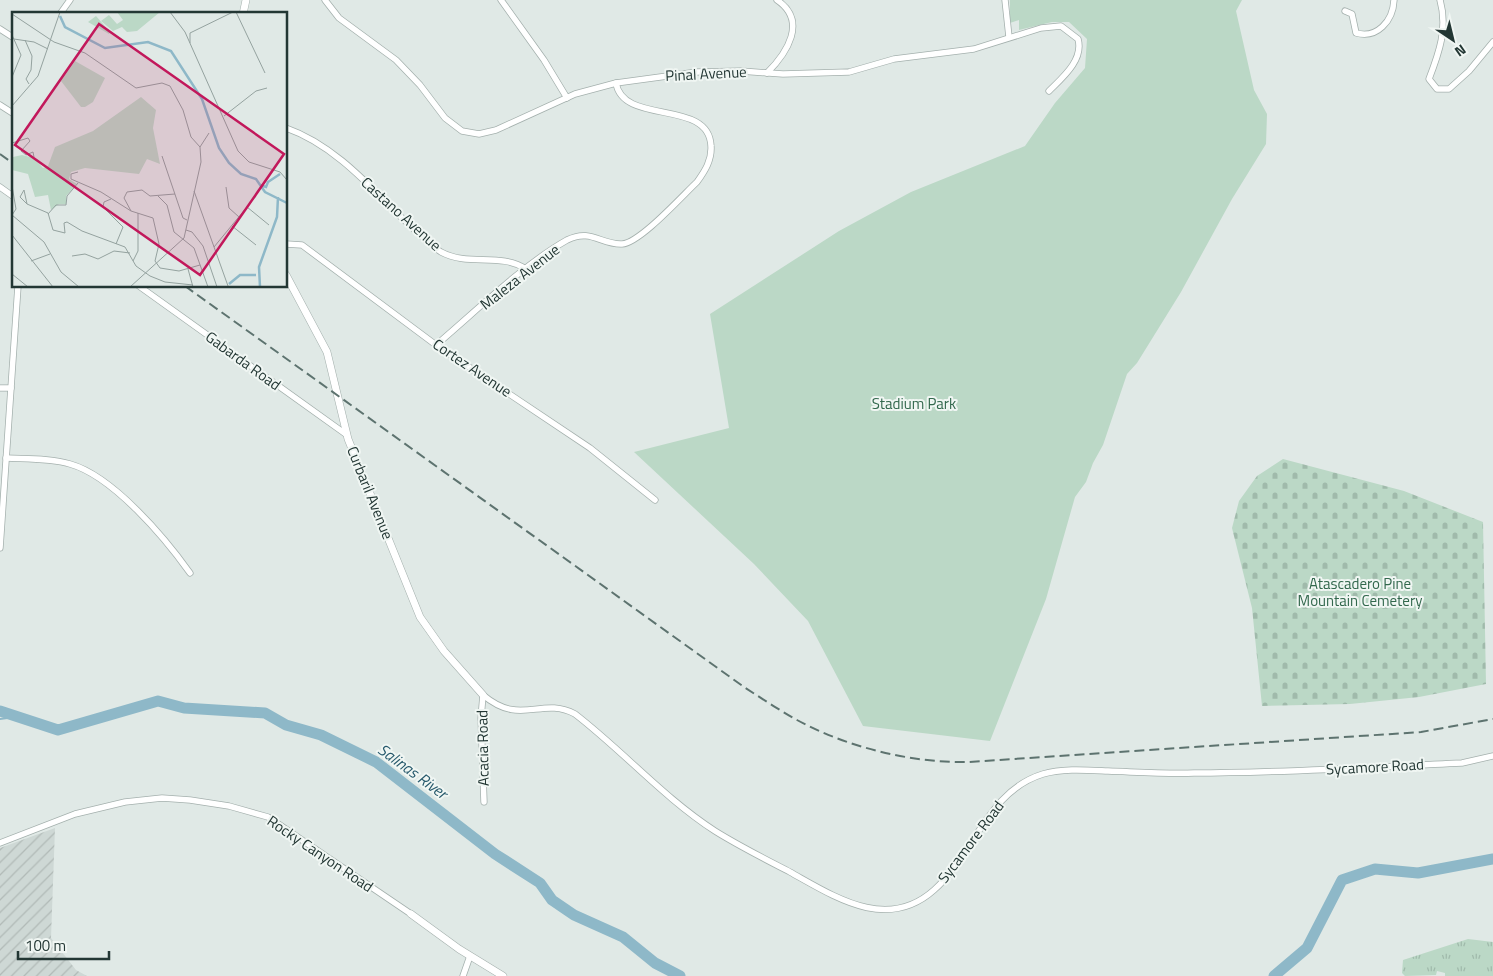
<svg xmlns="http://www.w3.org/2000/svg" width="1493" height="976" font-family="'Titillium Web',sans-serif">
  <defs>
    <pattern id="industrial-furrows" width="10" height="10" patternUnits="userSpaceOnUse" patternTransform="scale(1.25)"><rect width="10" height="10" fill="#ced8d5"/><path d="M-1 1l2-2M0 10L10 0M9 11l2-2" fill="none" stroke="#b1bab7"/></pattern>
    <pattern id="grass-tufts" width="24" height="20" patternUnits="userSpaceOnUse" patternTransform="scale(1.25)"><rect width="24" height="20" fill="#bbd8c6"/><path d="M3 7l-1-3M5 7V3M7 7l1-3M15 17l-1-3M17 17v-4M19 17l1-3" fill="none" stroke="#a0baab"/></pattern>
    <pattern id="cemetery-stones" width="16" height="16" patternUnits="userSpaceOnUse" patternTransform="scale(1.25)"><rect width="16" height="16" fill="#bbd8c6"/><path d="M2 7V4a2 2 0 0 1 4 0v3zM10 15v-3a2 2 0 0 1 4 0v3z" fill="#a0baab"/></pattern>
  </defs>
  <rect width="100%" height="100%" fill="#e0e9e6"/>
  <polygon fill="url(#industrial-furrows)" points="55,828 51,938 76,970 87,976 0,976 0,848"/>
  <polygon fill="url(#grass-tufts)" points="1468,939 1493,942 1493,976 1445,976 1445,973 1437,971 1436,975 1405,976 1402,973 1403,960"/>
  <polygon fill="url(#cemetery-stones)" points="1283,459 1404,491 1483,522 1486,684 1419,697 1350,704 1262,706 1252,608 1232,528 1239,501 1257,476"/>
  <polygon fill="#bbd8c6" points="1010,0 1242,0 1236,11 1254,90 1267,114 1266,144 1232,199 1181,292 1137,363 1127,374 1103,445 1093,463 1086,482 1075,497 1046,599 990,741 863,726 808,621 754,564 634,452 729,428 710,314 839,231 911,192 1025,146 1055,103 1085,68 1087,39 1069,22 1052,22 1019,30 1019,20 1010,23"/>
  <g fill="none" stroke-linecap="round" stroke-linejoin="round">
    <polyline stroke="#8eb8c8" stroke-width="2" points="0,719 15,717"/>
    <g stroke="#8eb8c8" stroke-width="11">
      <polyline points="0,711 58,730 158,701 184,708 265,713 286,725 321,735 376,762 495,854 540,883 552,900 574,915 623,937 655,963 680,976"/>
      <polyline points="1274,976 1307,948 1342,880 1375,869 1418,873 1493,859"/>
    </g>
    <g stroke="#a4b0ad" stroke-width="7">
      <g id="minor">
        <path d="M325 0 339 18 396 60 420 85 445 118 462 131 479 134 496 130 575 94 616 83 697 72 741 71 783 74 849 72 894 59 974 49 1041 28 1061 26 1078 39C1084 60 1062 78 1049 91"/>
        <polyline points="501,0 544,60 567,98"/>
        <polyline points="1005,0 1009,37"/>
        <path d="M1440 0C1448 28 1439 53 1429 79L1437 89H1449L1469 71 1493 42"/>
        <path d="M1345 11 1352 14 1356 33C1377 39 1393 21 1394 0"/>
        <polyline points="60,14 70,0"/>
        <polyline points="0,29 14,38"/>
        <path d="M767 73C787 53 808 21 777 0"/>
        <polyline points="0,105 14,114"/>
        <path d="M286 128C332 144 367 183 401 217 414 229 426 243 441 252 469 267 500 252 526 269"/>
        <polyline points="0,187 14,197"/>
        <polyline points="286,244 302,245 436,345 590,448 655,500"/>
        <polyline points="139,286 347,435"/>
        <path d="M436 345C475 312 524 264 567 240 591 228 601 245 622 244 640 243 683 195 697 182 705 171 712 160 711 146 709 98 623 126 616 83"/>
        <polyline points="0,388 11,388"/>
        <path d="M6 458C27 459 50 458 70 464 113 476 165 538 190 573"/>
        <polyline points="0,548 18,286"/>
        <path d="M483 695C521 727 541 696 575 714 623 751 664 798 715 831 739 846 765 859 790 872 835 897 887 932 934 890 974 855 987 791 1043 774 1063 768 1087 770 1108 771 1137 772 1166 774 1194 773 1284 773 1373 767 1462 763L1493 756"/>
        <polyline points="483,695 481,718 484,802"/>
        <polyline points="0,843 75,814 125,802 162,798 190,800 229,806 268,817 411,914"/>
        <polyline points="463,976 470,956"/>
      </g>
    </g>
    <g stroke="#a4b0ad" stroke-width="8">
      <g id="tertiary">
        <polyline points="243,14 246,0"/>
        <polyline points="286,275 327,352 348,439 420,617 444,651 483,695"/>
        <polyline points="411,914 459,949 503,976"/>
      </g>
    </g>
    <use href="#minor" stroke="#fff" stroke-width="5.5"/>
    <use href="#tertiary" stroke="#fff" stroke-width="7"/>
    <g stroke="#5d736f" stroke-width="2" stroke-dasharray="10 5" stroke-linecap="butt">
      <polyline points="0,154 14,164"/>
      <path d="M185 286 744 687C761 698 779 710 797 720 847 747 910 763 968 762L1421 732 1493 719"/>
    </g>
  </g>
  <g text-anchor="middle" stroke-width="4" stroke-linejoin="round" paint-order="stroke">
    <g font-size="15" fill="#233734" stroke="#f0f6f3">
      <text transform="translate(706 74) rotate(-3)" y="5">Pinal Avenue</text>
      <text transform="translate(401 214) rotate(42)" y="5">Castano Avenue</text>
      <text transform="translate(520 277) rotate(-38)" y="5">Maleza Avenue</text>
      <text transform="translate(243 361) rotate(36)" y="5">Gabarda Road</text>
      <text transform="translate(472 368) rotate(34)" y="5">Cortez Avenue</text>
      <text transform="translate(370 493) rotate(68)" y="5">Curbaril Avenue</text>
      <text transform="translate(483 748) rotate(-91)" y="5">Acacia Road</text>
      <text transform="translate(1375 767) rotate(-3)" y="5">Sycamore Road</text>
      <text transform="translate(971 842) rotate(-53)" y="5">Sycamore Road</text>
      <text transform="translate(320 854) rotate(34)" y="5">Rocky Canyon Road</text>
    </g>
    <g font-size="15" fill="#32684d" stroke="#f0f6f3">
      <text x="914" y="409">Stadium Park</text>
      <text x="1360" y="589">Atascadero Pine<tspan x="1360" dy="17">Mountain Cemetery</tspan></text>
    </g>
    <g font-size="16" font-style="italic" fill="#25586b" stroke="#f0f6f3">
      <text transform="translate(413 771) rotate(36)" y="6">Salinas River</text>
    </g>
  </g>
  <g transform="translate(12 12)">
    <rect width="275" height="275" fill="#e0e9e6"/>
    <path d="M105 0 121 1 148 0 125 19 115 20 110 15 101 19 89 9 97 3 105 12 111 8ZM84 4 98 20 97 22 76 10Z" fill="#bbd8c6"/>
    <path d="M63 49 93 66 81 90 73 95H69L49 69Z" fill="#bbd8c6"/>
    <path d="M129 85 144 98 141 116 148 152 135 147 127 162 73 156 59 160 57 167 65 172 54 184V192H47L39 198 36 183 23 185 16 162 0 158 1 145 10 143 22 146 31 156 36 154 43 135 81 119Z" fill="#bbd8c6"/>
    <path fill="none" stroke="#8eb8c8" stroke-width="2.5" d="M48 4 53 15 93 36 136 30 159 39 190 87 207 136 217 151 229 162 244 167 253 180 275 191M248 173 254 175 256 170 268 162M217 272 228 263H244M248 275 247 255 265 205 266 185"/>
    <path fill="none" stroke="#94a29f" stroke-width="1" d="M158 0 173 20 226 139 237 150 268 160 275 168M224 0 253 61M0 2 42 30 73 41 124 76 150 71 158 74 171 98 179 125 188 135M0 23 9 43 0 65M2 27 22 30 36 37M13 28 20 44 19 58 14 67 17 72M178 31V21L221 0M0 94 26 64 48 0M212 104 244 79 255 76M0 131 16 126 18 129 9 139 14 143 21 140 22 145M188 135 197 121M150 144 171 206 175 208M66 160 59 162V167L89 180 119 199 141 206 147 232 143 249 148 256 167 259 188 253M0 174 4 197 0 203M214 175 217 196 227 205M182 179 216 274M146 184 155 193 162 220 182 236 196 275M99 187 92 190 91 195 111 215 104 232M15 192 8 185 12 178 15 192 36 201 41 218 53 221 52 211 55 210 70 219 113 235 124 254 138 264 153 270 181 273M235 195 257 213M119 199 112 186 115 180 130 178 138 184 163 182M36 202 44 193H54L55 184 66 171M0 203 32 230 49 260 67 275M220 214 244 233M174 218 180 220 191 234 205 275M0 223 41 275M202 235 244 184M60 244 73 242 86 247 102 239 118 241M19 249 38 242M121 249 126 239V201M176 257 181 275M0 262 16 275M118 275 172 226 189 150 188 135"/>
    <path fill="#c2185b" fill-opacity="0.15" stroke="#c2185b" stroke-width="2.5" d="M87 12 272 142 188 263 3 133Z"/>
    <rect width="275" height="275" fill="none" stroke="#233734" stroke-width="2.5"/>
  </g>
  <g transform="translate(1453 40) rotate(145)" stroke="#f0f6f3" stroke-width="4" paint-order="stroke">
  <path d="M0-4L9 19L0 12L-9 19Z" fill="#233734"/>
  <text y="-8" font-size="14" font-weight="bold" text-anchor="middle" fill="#233734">N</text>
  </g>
  <path d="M18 951v8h91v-8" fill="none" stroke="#233734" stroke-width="2.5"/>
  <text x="25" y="951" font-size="15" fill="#233734" stroke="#f0f6f3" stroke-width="4" paint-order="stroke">100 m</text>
</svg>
